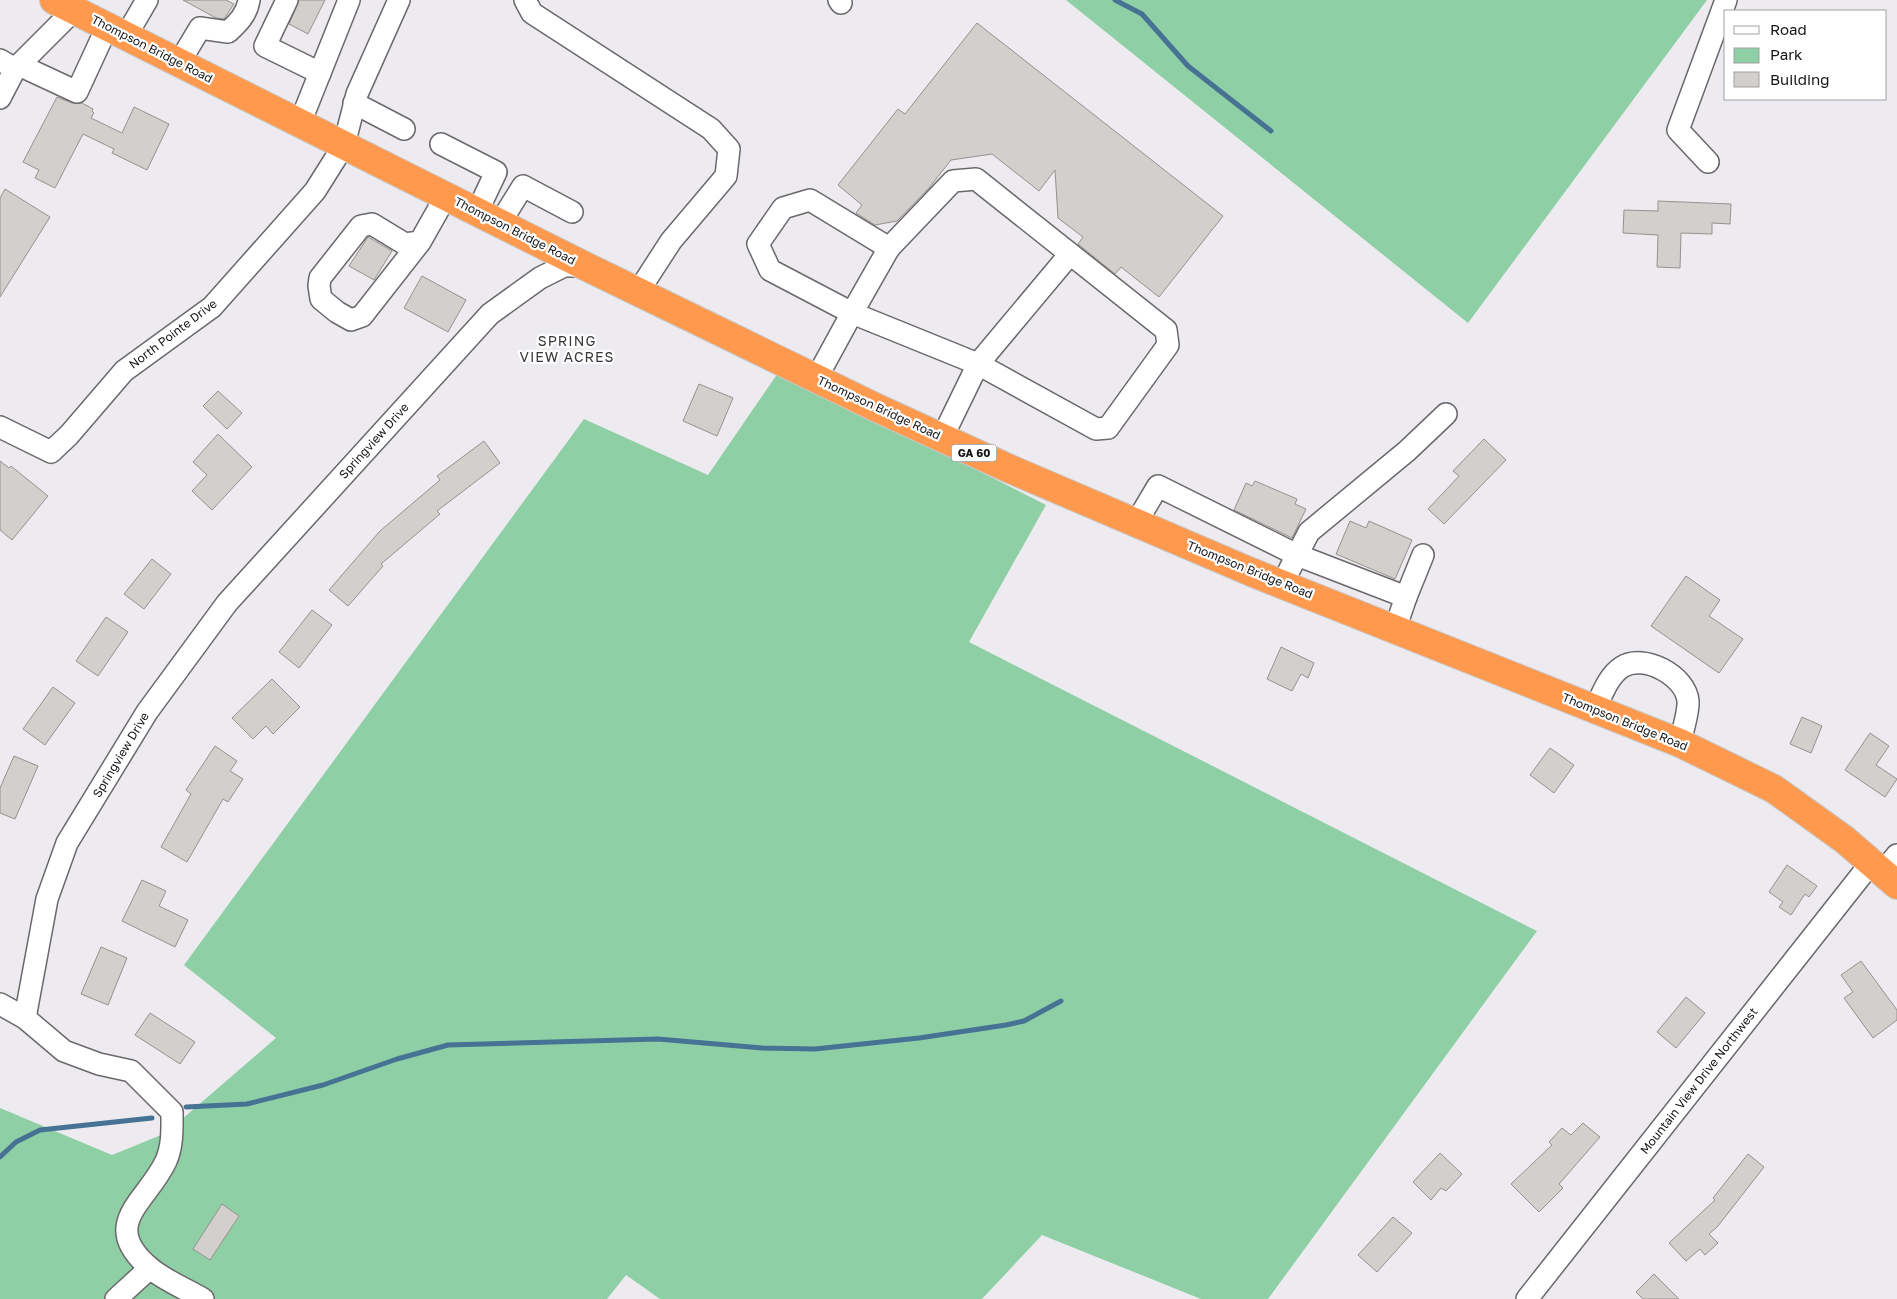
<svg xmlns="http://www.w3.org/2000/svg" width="1897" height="1299" font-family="'Golos Text',sans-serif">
  <rect width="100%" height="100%" fill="#edebef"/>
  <g fill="#8fcfa6">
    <polygon points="1066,0 1707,0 1468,323"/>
    <polygon points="780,370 1046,505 969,642 1537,931 1268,1299 1201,1299 1042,1235 982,1299 660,1299 626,1275 607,1299 0,1299 0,1108 112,1155 166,1133 276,1038 184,965 584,419 708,475"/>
  </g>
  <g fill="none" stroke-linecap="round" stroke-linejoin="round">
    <g stroke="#467294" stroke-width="5">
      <polyline points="1115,0 1142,14 1188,66 1271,131"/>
      <polyline points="186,1107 247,1104 323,1085 397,1059 448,1045 658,1039 762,1048 815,1049 919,1038 1006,1025 1024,1021 1061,1001"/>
      <polyline points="0,1157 16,1142 40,1130 152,1118"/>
    </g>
  </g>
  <g fill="#d3cfcc" stroke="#95918f">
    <polygon points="183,0 226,0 234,4 224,19 216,18"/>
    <polygon points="299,0 325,0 308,34 289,24"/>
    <polygon points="977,23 1223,216 1159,297 1121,267 1115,274 1078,244 1083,237 1058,218 1055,170 1039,191 992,154 951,160 929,188 897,221 875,225 856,213 862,205 838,185 898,109 905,114"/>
    <polygon points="57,97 72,103 82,103 93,109 92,111 94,113 91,118 122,133 134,107 169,124 147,170 112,153 114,149 83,134 55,188 35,178 39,170 23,162"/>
    <polygon points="5,189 50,217 0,297 0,198"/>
    <polygon points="1658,201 1731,204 1730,224 1712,223 1712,234 1681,233 1680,268 1657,267 1658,235 1623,233 1624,210 1658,211"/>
    <polygon points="368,237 392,251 374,280 349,266"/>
    <polygon points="422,276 466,300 448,332 404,308"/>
    <polygon points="699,384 733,398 717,436 683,421"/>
    <polygon points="218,391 242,413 227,429 203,406"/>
    <polygon points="218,434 252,467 212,510 192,491 207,475 193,462"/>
    <polygon points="1484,439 1506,460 1444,524 1428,509 1459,476 1453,471"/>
    <polygon points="484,441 500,463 437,511 440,514 381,564 383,566 348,606 329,590 380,531 440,480 437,476"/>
    <polygon points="0,461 9,468 11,466 48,496 12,540 0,530"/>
    <polygon points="1255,481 1297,499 1295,504 1306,509 1292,538 1234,510 1246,483 1252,486"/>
    <polygon points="1350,521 1366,528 1369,521 1412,540 1395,579 1336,554"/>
    <polygon points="152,559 171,574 144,609 124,594"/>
    <polygon points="1686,576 1720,600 1709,616 1743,639 1719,673 1651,626"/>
    <polygon points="312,610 332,625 299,668 279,652"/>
    <polygon points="106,617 128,632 98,676 76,661"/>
    <polygon points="1281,647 1314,663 1308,678 1301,674 1292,691 1267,679"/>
    <polygon points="272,679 300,707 273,734 266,726 253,739 232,718"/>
    <polygon points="53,687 75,703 45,745 23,729"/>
    <polygon points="1802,717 1822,726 1811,753 1790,744"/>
    <polygon points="1870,733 1889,746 1876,765 1897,779 1885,797 1845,770"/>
    <polygon points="215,746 237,761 230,771 243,779 228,802 223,799 187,862 161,847 191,794 186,790"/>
    <polygon points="1550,748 1574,765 1554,793 1530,775"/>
    <polygon points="14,756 38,766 15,819 0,813 0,788"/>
    <polygon points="1787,865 1817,886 1809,897 1805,894 1791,915 1779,907 1783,902 1769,892"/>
    <polygon points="142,880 166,891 159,906 188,920 175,947 122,921"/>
    <polygon points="101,947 127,958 108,1005 81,994"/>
    <polygon points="1861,961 1897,1010 1897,1020 1873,1038 1844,998 1853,992 1841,975"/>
    <polygon points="1686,997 1705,1013 1676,1048 1657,1032"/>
    <polygon points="150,1013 195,1042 180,1064 135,1035"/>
    <polygon points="1583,1123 1600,1137 1559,1184 1563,1188 1539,1212 1511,1184 1552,1145 1549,1142 1562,1128 1571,1135"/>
    <polygon points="1440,1153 1462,1174 1446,1191 1441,1188 1431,1200 1413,1182"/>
    <polygon points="1748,1154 1764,1167 1718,1226 1709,1234 1718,1243 1705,1255 1700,1249 1686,1261 1669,1243 1715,1200 1713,1198"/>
    <polygon points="222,1204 239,1216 210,1260 193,1249"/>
    <polygon points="1393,1217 1412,1233 1377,1272 1358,1255"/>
    <polygon points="1654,1274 1679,1299 1643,1299 1636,1292"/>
  </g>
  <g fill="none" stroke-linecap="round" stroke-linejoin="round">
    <g stroke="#6a686b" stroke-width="24">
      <g id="minor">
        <polyline points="287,0 265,46 320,73"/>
        <polyline points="525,0 532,13 711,129 729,149 726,176 671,241 638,292"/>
        <polyline points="839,0 841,3"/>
        <polyline points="126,36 147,0"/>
        <polyline points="0,60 15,69"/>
        <path d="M179 63 200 28 228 32C238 23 247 14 249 0"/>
        <polyline points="19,65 77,92 107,27"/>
        <polyline points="0,98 15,69 74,10"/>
        <polyline points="354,103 404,129"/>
        <polyline points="300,123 349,0"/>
        <polyline points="441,144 496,172 477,212"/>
        <polyline points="1708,162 1678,130 1726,0"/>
        <polyline points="500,223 523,186 572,212"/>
        <polyline points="420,242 405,244 372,224 361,226 320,278 319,286 321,299 337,312 351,320 362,316 420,242 446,196"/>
        <polyline points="889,248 852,313 978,364 1070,254"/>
        <polyline points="816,379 852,313 770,270 758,244 783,208 810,200 889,248 953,181 976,179 1166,330 1168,345 1108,428 1096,429 978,364 942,438"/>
        <polyline points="0,427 51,452 69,435 124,371 212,307 315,191 344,145 357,94 399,0"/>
        <polyline points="1136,523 1158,486 1297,555 1406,597 1395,629"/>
        <polyline points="1282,584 1309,532 1407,451 1446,414"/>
        <polyline points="1406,597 1423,555"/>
        <path d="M1595 709C1602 695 1608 676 1622 667 1644 653 1686 676 1688 701 1689 712 1682 732 1680 743"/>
        <polyline points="1883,872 1897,855"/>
        <path d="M0 1004 25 1018 64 1051 99 1064 131 1071 172 1112C172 1128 173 1145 166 1161 147 1202 98 1224 150 1268 164 1280 186 1289 203 1299"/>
        <polyline points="25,1018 47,899 67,843 147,712 227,603 490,314 540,278 564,266 585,266"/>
        <polyline points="116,1299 150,1268"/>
        <polyline points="1527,1299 1871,863"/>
      </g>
    </g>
    <g stroke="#c7c7c7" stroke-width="30">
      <polyline id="highway" points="54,0 585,266 875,407 1010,469 1251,572 1680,743 1774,789 1845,840 1897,885"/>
    </g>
    <use href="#minor" stroke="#fff" stroke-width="21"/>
    <use href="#highway" stroke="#ff994d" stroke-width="28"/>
  </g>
  <g text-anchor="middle" stroke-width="4.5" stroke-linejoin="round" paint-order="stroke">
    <rect fill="#fff" stroke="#5c5b5c" stroke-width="1" x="951.5" y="444.5" width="45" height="17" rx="4"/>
    <g font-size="11" font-weight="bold" fill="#161516">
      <text x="974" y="457">GA 60</text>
    </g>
    <g font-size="12" fill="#161516" stroke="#fff">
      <text transform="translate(152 49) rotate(27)" y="4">Thompson Bridge Road</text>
      <text transform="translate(515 231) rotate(27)" y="4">Thompson Bridge Road</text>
      <text transform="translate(173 334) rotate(-37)" y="4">North Pointe Drive</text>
      <text transform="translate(879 408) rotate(25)" y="4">Thompson Bridge Road</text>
      <text transform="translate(374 441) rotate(-48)" y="4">Springview Drive</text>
      <text transform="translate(1250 570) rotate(22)" y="4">Thompson Bridge Road</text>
      <text transform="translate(1625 722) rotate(22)" y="4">Thompson Bridge Road</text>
      <text transform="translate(121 755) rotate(-59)" y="4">Springview Drive</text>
      <text transform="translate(1699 1081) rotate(-52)" y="4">Mountain View Drive Northwest</text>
    </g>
    <g font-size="14" letter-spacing="1" fill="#3a383b" stroke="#fff">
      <text x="567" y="346">SPRING<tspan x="567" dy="16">VIEW ACRES</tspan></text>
    </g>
  </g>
  <rect x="1724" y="10" width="162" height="90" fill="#ffffff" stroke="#a2a1a2"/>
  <rect x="1734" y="26" width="25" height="8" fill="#ffffff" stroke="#a2a1a2"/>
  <text x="1770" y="35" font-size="15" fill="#161516">Road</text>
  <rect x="1734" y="48" width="25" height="15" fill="#8fcfa6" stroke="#a2a1a2"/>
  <text x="1770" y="60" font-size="15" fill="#161516">Park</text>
  <rect x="1734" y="72" width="25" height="15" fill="#d3cfcc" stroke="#a2a1a2"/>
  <text x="1770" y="85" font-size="15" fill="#161516">Building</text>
</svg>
